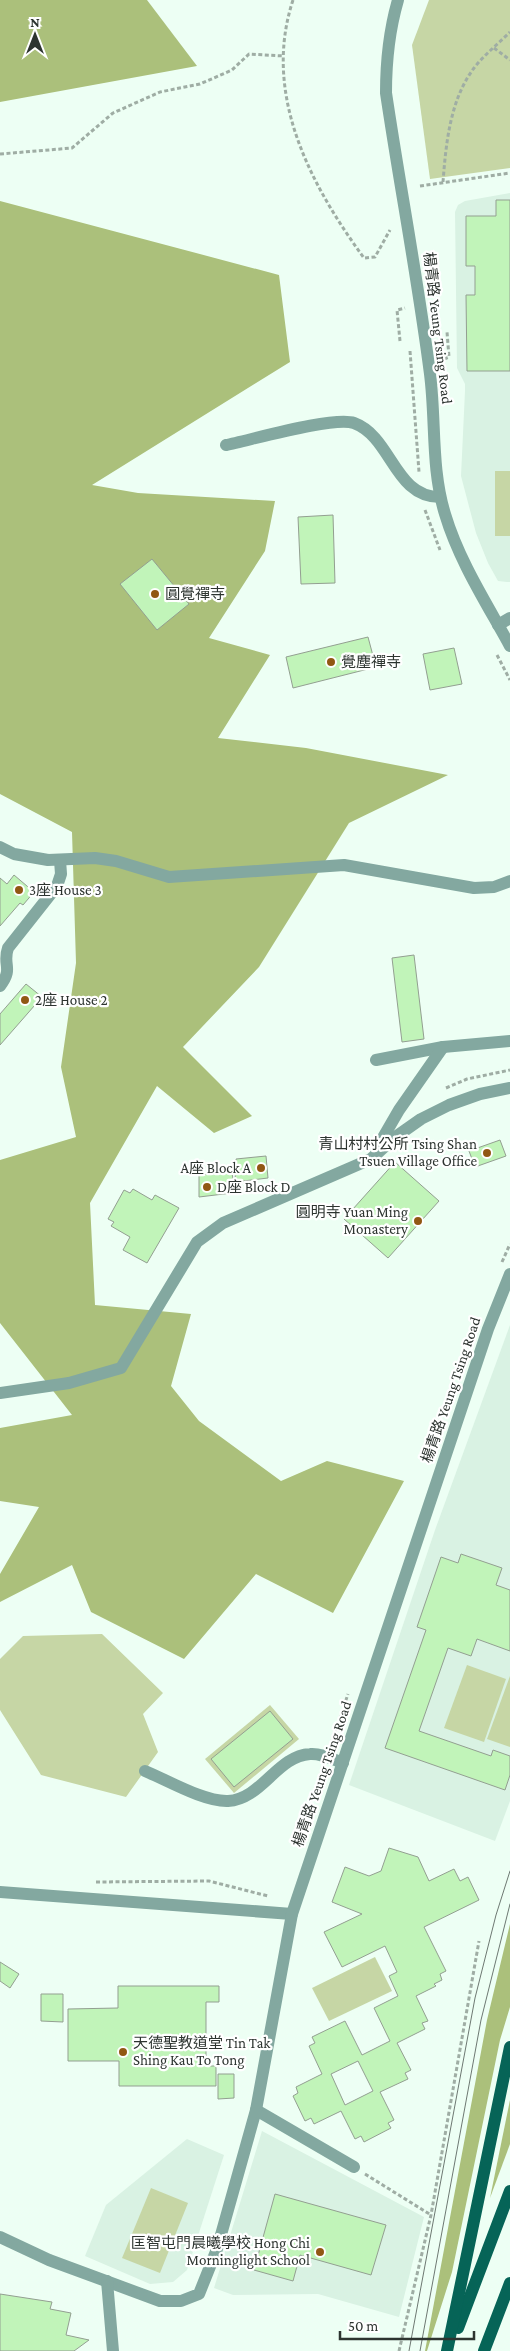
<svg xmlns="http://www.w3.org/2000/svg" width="510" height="2351" font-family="'Crimson Pro','Noto Sans TC',serif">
  <rect width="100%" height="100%" fill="#edfff4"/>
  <g fill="#d9f2e3">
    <polygon points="510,193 510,582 507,582 498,581 488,563 476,533 461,476 465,391 465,384 457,368 455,212 458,205 465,201"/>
    <polygon points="510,1325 510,1801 495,1841 349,1785 435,1530"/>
    <polygon points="262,2131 424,2217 399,2317 318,2294 233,2295 214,2288"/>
    <polygon points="187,2139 224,2155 187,2270 173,2282 150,2284 85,2256 106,2205"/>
  </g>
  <g fill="#c6d6a5">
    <polygon points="429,0 510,0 510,168 430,179 412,45"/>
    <rect x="495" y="471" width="15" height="65"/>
    <polygon points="102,1634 163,1693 143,1714 158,1752 126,1797 41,1775 0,1710 0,1659 23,1636"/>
    <polygon points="467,1665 506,1679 484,1742 444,1728"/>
    <polygon points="510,1676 510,1747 487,1739"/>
    <polygon points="270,1705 299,1739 234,1793 205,1759"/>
    <polygon points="375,1957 392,1991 329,2021 312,1988"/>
    <polygon points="151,2188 188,2203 160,2273 122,2258"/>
  </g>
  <g fill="#abc07b">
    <polygon points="0,0 147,0 197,66 0,102"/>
    <polygon points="0,201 279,275 290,362 92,485 138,493 275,501 265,551 209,638 270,655 218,738 306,748 448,775 349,823 259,967 183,1047 252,1116 214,1133 157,1086 90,1203 95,1305 191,1314 171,1386 199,1421 281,1481 327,1461 404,1481 333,1613 256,1574 184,1659 91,1612 72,1565 0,1602 0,1574 39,1507 0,1501 0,1428 72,1415 0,1323 0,1160 76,1137 61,1067 76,963 72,832 0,794"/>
    <polygon points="510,1924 510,2007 500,2040 452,2272 427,2351 425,2351 487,2020"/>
    <polygon points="510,2100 510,2144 490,2198"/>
  </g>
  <g fill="#c1f4b9" stroke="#939f91" fill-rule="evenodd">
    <polygon points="496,200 510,200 510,371 467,371 466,295 475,295 475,266 466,266 466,216 496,216"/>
    <polygon points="333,515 335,583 301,584 298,517"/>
    <polygon points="152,559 189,604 157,630 120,584"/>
    <polygon points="368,637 376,667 293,688 286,657"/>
    <polygon points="454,648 462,684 430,690 423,654"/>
    <polygon points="14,875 34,892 23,905 20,903 0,926 0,878 7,884"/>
    <polygon points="414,955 424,1039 402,1042 392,958"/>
    <polygon points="26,984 42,997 0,1045 0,1014"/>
    <polygon points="500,1140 506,1156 475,1167 469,1151"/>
    <polygon points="266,1156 268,1178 235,1182 236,1159"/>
    <polygon points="395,1162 439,1201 388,1258 344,1219"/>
    <polygon points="232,1172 234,1188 231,1188 232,1193 199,1197 199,1175"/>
    <polygon points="133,1189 152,1200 155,1195 179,1208 147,1263 123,1250 130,1237 111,1226 114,1222 108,1219 124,1190 130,1193"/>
    <polygon points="461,1554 502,1568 496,1585 510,1590 510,1651 477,1639 471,1656 448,1648 419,1731 491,1756 493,1750 510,1756 510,1775 505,1790 385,1748 426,1630 417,1627 441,1557 458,1563"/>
    <polygon points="270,1711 293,1739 234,1787 211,1759"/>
    <path d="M389 1848 418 1857 429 1881 454 1869 460 1881 468 1877 479 1900 424 1927 446 1971 440 1974 442 1980 434 1984 436 1986 416 1996 428 2021 422 2023 425 2029 397 2043 411 2070 405 2073 408 2079 380 2092 394 2120 388 2123 391 2128 364 2142 361 2136 355 2139 341 2111 314 2124 311 2118 305 2121 293 2096 298 2093 296 2087 322 2074 309 2046 315 2043 312 2037 345 2021 362 2055 390 2041 374 2008 398 1996 389 1976 397 1972 385 1946 342 1967 324 1932 362 1914 332 1902 345 1867 369 1876 381 1871ZM358 2061 373 2091 345 2105 331 2074Z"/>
    <polygon points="0,1962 19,1974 10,1988 0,1981"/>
    <polygon points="118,1986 219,1986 219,2002 206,2002 206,2066 216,2066 216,2086 119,2086 119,2061 68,2061 68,2009 118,2008"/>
    <polygon points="41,1994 63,1994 63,2022 41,2021"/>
    <polygon points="218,2074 234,2074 234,2098 218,2099"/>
    <polygon points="275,2194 386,2225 371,2275 300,2255 293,2281 254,2270"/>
    <polygon points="0,2294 52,2302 50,2309 71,2313 66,2335 89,2340 74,2351 0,2351"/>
  </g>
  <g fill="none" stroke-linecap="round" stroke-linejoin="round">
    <g stroke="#9fada4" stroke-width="3" stroke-dasharray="4 2.5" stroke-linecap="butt">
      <path d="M293 0C262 94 310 184 364 258L375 257 390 230"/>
      <polyline points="494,48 510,60"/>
      <polyline points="0,154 72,148 113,113 160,92 200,84 232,70 249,54 284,56"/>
      <path d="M443 182C446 143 450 100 474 68 484 55 499 43 510 32"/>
      <polyline points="420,186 510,173"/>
      <polyline points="400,341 397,310 405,308"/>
      <polyline points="410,351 419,472"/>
      <polyline points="444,359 449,357 447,332"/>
      <polyline points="425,510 440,550"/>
      <polyline points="497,655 510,680"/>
      <polyline points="446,1088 467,1079 510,1070"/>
      <polyline points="502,1262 510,1244"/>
      <polyline points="331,1744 348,1694"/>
      <polyline points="96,1882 209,1881 268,1896"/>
      <polyline points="365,2174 431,2215"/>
      <polyline points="399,2351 431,2215 479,1941"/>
    </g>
    <g stroke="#83a8a0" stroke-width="12">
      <path d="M398 0C389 31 386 61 386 93 400 187 418 280 430 374 436 421 431 469 445 514 459 561 487 604 510 646"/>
      <path d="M226 445C251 440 334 416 354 423 392 437 394 497 440 497"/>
      <polyline points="498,625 510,618"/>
      <polyline points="0,847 14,854 48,860 95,858 116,861 169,877 344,865 474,888 494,887 510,881"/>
      <path d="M0 986C14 968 2 965 8 948L57 886 61 874 60 860"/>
      <polyline points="376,1060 443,1047 510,1041"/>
      <polyline points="377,1148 399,1110 443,1047"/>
      <polyline points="0,1393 69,1383 121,1368 197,1242 223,1223 371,1159 394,1138 421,1119 449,1105 480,1094 510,1088"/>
      <path d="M145 1771C167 1780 204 1802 228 1801 262 1799 277 1756 310 1754 321 1753 332 1759 343 1763"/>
      <polyline points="0,1892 292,1914"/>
      <polyline points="256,2110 354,2167"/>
      <polyline points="0,2237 49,2260 160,2301 181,2301 199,2294 217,2249 256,2110 292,1914 488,1329 510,1274"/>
      <polyline points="107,2281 113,2351"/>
    </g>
    <g stroke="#066457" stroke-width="12">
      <polyline points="458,2328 510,2191"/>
      <polyline points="447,2351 510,2047"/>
      <polyline points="484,2351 510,2283"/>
    </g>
    <g stroke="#6d7872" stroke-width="1">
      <polyline points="409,2351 475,1998 496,1915 510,1871"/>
      <polyline points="420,2351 481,2020 510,1904"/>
    </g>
  </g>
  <g fill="#915813" stroke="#fff" stroke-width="2">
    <circle cx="155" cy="594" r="5"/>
    <circle cx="331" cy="662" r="5"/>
    <circle cx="19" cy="890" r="5"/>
    <circle cx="25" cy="1000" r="5"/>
    <circle cx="487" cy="1153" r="5"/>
    <circle cx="261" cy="1168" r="5"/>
    <circle cx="207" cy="1187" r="5"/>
    <circle cx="418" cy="1221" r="5"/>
    <circle cx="123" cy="2052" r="5"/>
    <circle cx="320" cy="2252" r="5"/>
  </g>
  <g text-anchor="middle" stroke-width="4.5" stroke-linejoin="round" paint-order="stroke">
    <g font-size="15" fill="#2d3430" stroke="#fff">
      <text transform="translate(438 328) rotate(83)" y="5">楊青路 Yeung Tsing Road</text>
      <text transform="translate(451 1390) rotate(-71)" y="5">楊青路 Yeung Tsing Road</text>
      <text transform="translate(322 1774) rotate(-71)" y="5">楊青路 Yeung Tsing Road</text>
    </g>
    <g font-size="15" fill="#2d3430" stroke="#fff" text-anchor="start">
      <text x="165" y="599">圓覺禪寺</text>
      <text x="341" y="667">覺塵禪寺</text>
      <text x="29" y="895">3座 House 3</text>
      <text x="35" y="1005">2座 House 2</text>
      <text x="477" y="1149" text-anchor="end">青山村村公所 Tsing Shan<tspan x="477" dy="17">Tsuen Village Office</tspan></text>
      <text x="251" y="1173" text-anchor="end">A座 Block A</text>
      <text x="217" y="1192">D座 Block D</text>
      <text x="408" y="1217" text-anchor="end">圓明寺 Yuan Ming<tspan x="408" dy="17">Monastery</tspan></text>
      <text x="133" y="2048">天德聖教道堂 Tin Tak<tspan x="133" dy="17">Shing Kau To Tong</tspan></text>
      <text x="310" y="2248" text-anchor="end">匡智屯門晨曦學校 Hong Chi<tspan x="310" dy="17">Morninglight School</tspan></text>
    </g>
  </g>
  <g transform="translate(35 35)" stroke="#ffffff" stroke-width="4" paint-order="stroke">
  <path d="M0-4L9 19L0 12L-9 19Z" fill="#2d3430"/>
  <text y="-8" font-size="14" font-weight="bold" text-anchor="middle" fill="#2d3430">N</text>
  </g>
  <path d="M340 2331v8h134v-8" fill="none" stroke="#2d3430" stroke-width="2.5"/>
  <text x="348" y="2331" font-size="15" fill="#2d3430" stroke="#ffffff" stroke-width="4" paint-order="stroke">50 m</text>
</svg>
